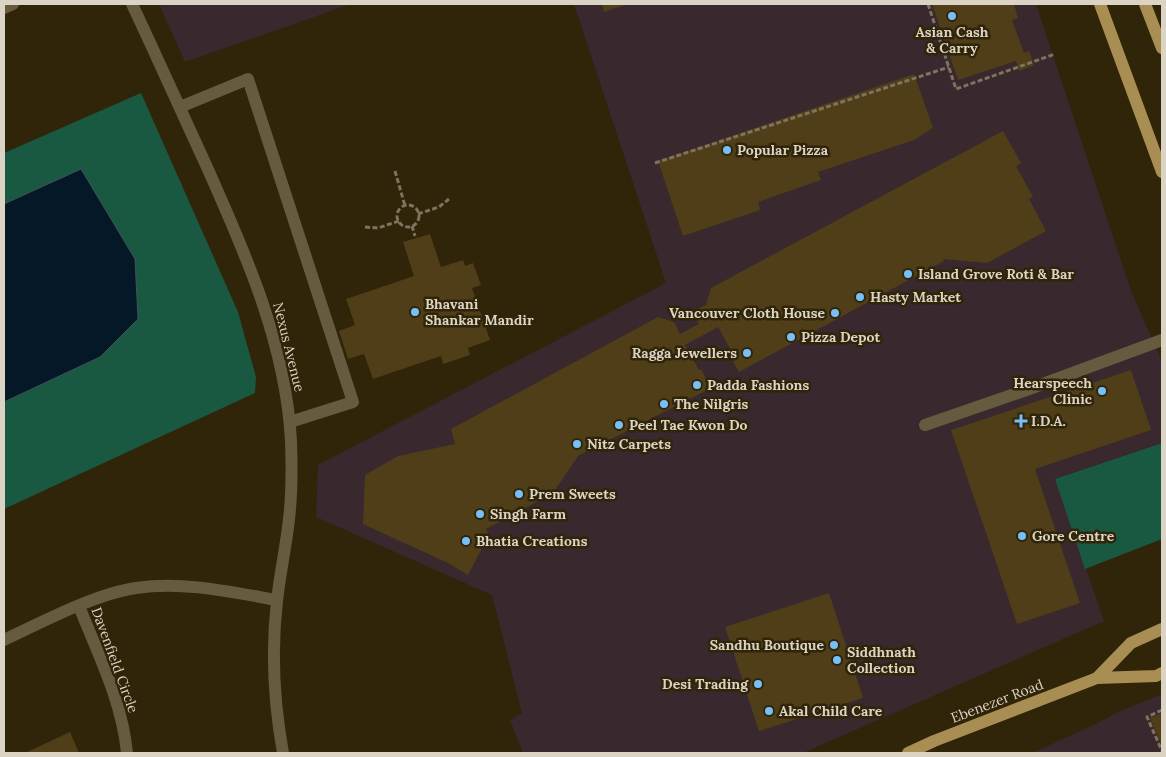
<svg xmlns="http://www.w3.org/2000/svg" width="1166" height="757" font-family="Lora,serif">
  <rect width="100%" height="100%" fill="#302409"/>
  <g fill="#3a282f">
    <polygon points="159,4 351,4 185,62"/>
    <polygon points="574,4 1036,4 1130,288 1162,362 1162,443 1055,479 1104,621 803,753 523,753 510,720 522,713 492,595 316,517 318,465 666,283"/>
    <polygon points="1162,694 1162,753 1032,753 1094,725 1120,711"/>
  </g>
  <g fill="#195841">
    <polygon points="141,93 238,312 256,377 255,393 4,509 4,153"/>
    <polygon points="1162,443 1162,539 1085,569 1055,479"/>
  </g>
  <polygon fill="#051827" stroke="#455056" points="81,169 135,259 138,319 100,357 4,402 4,204"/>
  <g fill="#4f3e18">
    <polygon points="602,4 628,4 604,12"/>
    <polygon points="932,4 1014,4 1018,18 1012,20 1024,53 1029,51 1034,65 1019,71 1016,61 958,80"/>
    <polygon points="914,74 933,128 914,140 818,172 821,180 758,202 760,210 683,236 658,161"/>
    <polygon points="1003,131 1021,163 1016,166 1033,197 1029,199 1046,231 987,263 943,259 944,261 739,372 729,354 732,352 718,327 685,345 699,370 701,369 711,388 578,456 553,493 486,529 489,535 468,575 448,563 363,524 365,475 398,456 455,444 451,429 658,317 674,322 680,334 699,324 692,312 706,305 711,288"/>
    <polygon points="430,234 441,267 463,260 465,266 473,263 481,285 472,288 490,340 468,348 470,355 443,364 441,356 373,379 364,354 348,359 339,331 355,325 346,299 414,276 403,242"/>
    <polygon points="1131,370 1151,430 1035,469 1080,603 1017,624 951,430"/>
    <polygon points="829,593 863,698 759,731 725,627"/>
    <polygon points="1162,713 1162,746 1150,718"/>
    <polygon points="70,732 79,753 25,753"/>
  </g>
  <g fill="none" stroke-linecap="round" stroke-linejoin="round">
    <g stroke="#7e745e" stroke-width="3" stroke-dasharray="5 2.5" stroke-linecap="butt">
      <polyline points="928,4 956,89 1055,54"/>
      <polyline points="655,163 949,67"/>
      <polyline points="395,171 405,206"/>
      <circle cx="408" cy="216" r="11"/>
      <polyline points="418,214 439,207 449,199"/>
      <polyline points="412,226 415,236"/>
      <polyline points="365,227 378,228 399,221"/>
      <polyline points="1162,710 1147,717 1162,751"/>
    </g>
    <g stroke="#675b3f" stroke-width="12">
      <path d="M132 4C157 57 181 111 206 165 245 252 286 344 291 441 292 467 292 493 289 519 286 547 280 573 277 601 271 652 274 703 283 753"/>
      <polyline points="4,8 13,4"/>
      <polyline points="180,107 248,79 353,402 290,422"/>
      <polyline points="925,425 1032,388 1162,340"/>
      <path d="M79 606C98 654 122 701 127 753"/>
      <path d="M4 640C42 622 95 594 136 588 183 581 231 592 277 600"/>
    </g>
    <g stroke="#a88e53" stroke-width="12">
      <polyline points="1100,4 1162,172"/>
      <polyline points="1145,4 1162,48"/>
      <polyline points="1097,678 1131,643 1162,629"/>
      <polyline points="908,753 934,741 1097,678 1156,676 1162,673"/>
    </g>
  </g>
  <g fill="#77c0f7" stroke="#302409" stroke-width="2">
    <circle cx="952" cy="16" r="5"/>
    <circle cx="727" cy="150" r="5"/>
    <circle cx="908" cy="274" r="5"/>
    <circle cx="860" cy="297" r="5"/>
    <circle cx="415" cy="312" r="5"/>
    <circle cx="835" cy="313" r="5"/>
    <circle cx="791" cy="337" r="5"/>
    <circle cx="747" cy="353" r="5"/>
    <circle cx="697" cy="385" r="5"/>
    <circle cx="1102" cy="391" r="5"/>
    <circle cx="664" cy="404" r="5"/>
    <path d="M1018.5 413.5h5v5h5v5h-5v5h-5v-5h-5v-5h5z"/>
    <circle cx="619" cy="425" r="5"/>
    <circle cx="577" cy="444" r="5"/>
    <circle cx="519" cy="494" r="5"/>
    <circle cx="480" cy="514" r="5"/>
    <circle cx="1022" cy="536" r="5"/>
    <circle cx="466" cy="541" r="5"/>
    <circle cx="834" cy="645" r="5"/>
    <circle cx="837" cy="660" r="5"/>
    <circle cx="758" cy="684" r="5"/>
    <circle cx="769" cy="711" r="5"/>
  </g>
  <g text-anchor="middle" stroke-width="5" stroke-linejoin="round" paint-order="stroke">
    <g font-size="14" font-weight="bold" fill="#dbd3c4" stroke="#302409" text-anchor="start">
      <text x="952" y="37" text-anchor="middle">Asian Cash<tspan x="952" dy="16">&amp; Carry</tspan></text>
      <text x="737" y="155">Popular Pizza</text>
      <text x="918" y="279">Island Grove Roti &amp; Bar</text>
      <text x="870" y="302">Hasty Market</text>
      <text x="425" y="309">Bhavani<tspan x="425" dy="16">Shankar Mandir</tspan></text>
      <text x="825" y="318" text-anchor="end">Vancouver Cloth House</text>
      <text x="801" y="342">Pizza Depot</text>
      <text x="737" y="358" text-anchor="end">Ragga Jewellers</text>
      <text x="1092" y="388" text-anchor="end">Hearspeech<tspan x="1092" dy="16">Clinic</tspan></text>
      <text x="707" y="390">Padda Fashions</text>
      <text x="674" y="409">The Nilgris</text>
      <text x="1031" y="426">I.D.A.</text>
      <text x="629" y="430">Peel Tae Kwon Do</text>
      <text x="587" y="449">Nitz Carpets</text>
      <text x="529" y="499">Prem Sweets</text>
      <text x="490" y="519">Singh Farm</text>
      <text x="1032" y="541">Gore Centre</text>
      <text x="476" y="546">Bhatia Creations</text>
      <text x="824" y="650" text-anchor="end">Sandhu Boutique</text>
      <text x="847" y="657">Siddhnath<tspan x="847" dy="16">Collection</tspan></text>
      <text x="748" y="689" text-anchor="end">Desi Trading</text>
      <text x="779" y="716">Akal Child Care</text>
    </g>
    <g font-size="14" fill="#dbd3c4" stroke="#302409">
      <text transform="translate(289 347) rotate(76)" y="5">Nexus Avenue</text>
      <text transform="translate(115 660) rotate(70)" y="5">Davenfield Circle</text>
      <text transform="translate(997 701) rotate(-21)" y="5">Ebenezer Road</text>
    </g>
  </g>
  <rect width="1166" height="757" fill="none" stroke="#dbd3c4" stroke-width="10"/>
</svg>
